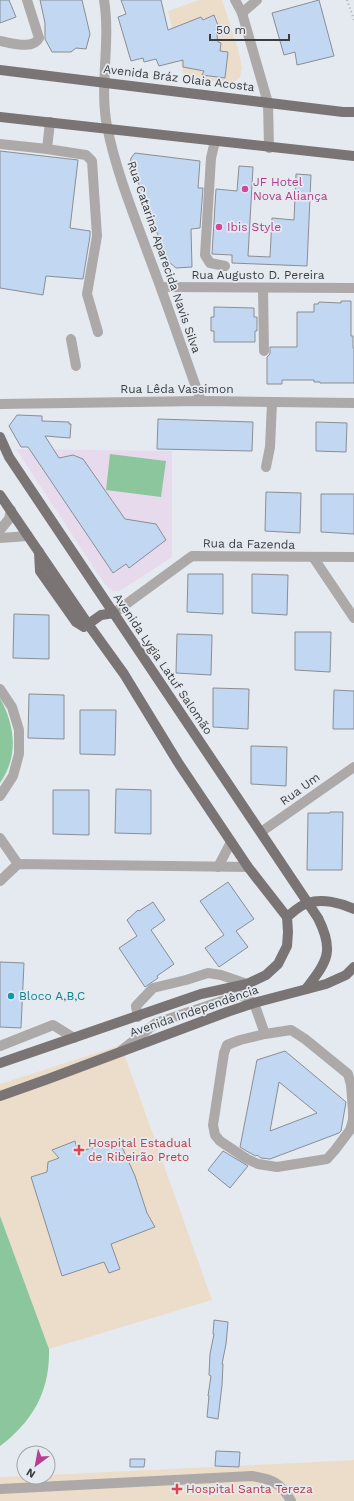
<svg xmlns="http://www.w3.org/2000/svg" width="354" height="1501" font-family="'Work Sans',sans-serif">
  <rect width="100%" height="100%" fill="#e5eaf0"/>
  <polygon fill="#e8daed" points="16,449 172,451 172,557 123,589 119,591 113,591 104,583"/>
  <g fill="#ecddca">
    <polygon points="199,0 222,0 238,49 242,68 240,77 232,84 184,76 168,11"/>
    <polygon points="121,1045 212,1300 49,1349 0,1216 0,1084"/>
    <polygon points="354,1460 354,1501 0,1501 0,1477 24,1476 24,1477 48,1477 48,1475"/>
  </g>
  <g fill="#8bc69d">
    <polygon points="110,454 166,461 161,497 106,490"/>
    <path d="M0 698C15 726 19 756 0 783Z"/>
    <path d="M0 1216 49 1349C50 1391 33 1421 0 1446Z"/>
  </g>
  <g fill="#c1d7f2" stroke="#8a8e94" fill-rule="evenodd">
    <polygon points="0,0 9,0 16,17 0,23"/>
    <polygon points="40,0 82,0 90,34 86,49 76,48 71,52 52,52 45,39 45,23"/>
    <polygon points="121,0 161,0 168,30 201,17 203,20 214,15 219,28 216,29 218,42 221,43 220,51 228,52 225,78 202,75 204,71 183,67 183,60 159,66 156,59 144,62 143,58 131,61 118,17 126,14"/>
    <polygon points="319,0 334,56 297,65 295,52 284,55 272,13"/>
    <polygon points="0,151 78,160 70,228 90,231 90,236 83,279 46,276 43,295 0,288"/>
    <polygon points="135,153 200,161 198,188 203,188 200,228 191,229 192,267 176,268 169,262 155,228 152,228 150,210 130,164 131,158"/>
    <polygon points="239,166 253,167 248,256 270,257 272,218 294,220 296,174 311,175 307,266 232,263 232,255 212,254 216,189 237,191"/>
    <polygon points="341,301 351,301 351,336 353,336 353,348 354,348 354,383 320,383 320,382 314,382 314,380 282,380 282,384 267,384 267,357 270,354 270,347 297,347 297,312 314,312 314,304 318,304 319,302 341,303"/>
    <polygon points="214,307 254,308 254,317 257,317 257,331 255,331 255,342 214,342 214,331 211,331 211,317 214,317"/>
    <polygon points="17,415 42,416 42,421 69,422 69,424 71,424 70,438 45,436 59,458 73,455 83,459 125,519 156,524 166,540 129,568 126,564 113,573 28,447 21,447 9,426"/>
    <polygon points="158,419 253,422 252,451 157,449"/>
    <polygon points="316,422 347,423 346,452 316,451"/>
    <polygon points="266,492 301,493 300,533 265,531"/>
    <polygon points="321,494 354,494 354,534 321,532"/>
    <polygon points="188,574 223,574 223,614 187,612"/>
    <polygon points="252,574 288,575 287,615 252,613"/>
    <polygon points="14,614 49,615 49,659 13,658"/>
    <polygon points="295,632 331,632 330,672 295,670"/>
    <polygon points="177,634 212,635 211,675 176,673"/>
    <polygon points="213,688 249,689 248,729 213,727"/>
    <polygon points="334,690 354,691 354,729 333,729"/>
    <polygon points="29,694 64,695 64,739 28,738"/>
    <polygon points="80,710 116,710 115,755 80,754"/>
    <polygon points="251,746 287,747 286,786 251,784"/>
    <polygon points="116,789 151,790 151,834 115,833"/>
    <polygon points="53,790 89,790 89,835 53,834"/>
    <polygon points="330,812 343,812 342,870 307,870 308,813 330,813"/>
    <polygon points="228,882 254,919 236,931 248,947 219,967 205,948 224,935 200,901"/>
    <polygon points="153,902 165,920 151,930 174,964 157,976 158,978 145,987 119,948 137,936 127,920 138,910 139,911"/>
    <polygon points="0,962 24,963 21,1028 0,1027"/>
    <path d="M285 1051 346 1102 341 1131 339 1133 270 1159 261 1158 257 1155 256 1156 250 1153 240 1147 257 1060ZM279 1082 317 1113 270 1131Z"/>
    <polygon points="119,1140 135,1176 147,1213 155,1227 111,1244 120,1269 109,1273 104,1262 62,1276 31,1177 47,1172 48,1162 59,1158 52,1150 75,1141 78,1152"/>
    <polygon points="223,1151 248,1166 230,1188 208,1170"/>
    <polygon points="214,1320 228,1322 226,1344 222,1364 223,1364 222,1385 218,1419 207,1417 209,1396 208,1396 211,1376 209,1375 210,1354 214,1334 213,1334"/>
    <polygon points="216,1451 240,1452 239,1467 215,1466"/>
    <polygon points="130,1459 145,1459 144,1467 130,1467"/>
  </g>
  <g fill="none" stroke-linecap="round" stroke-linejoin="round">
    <polyline stroke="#aaaeb3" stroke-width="2" stroke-dasharray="1 3" stroke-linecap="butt" points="347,0 354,20"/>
    <g stroke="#ada9a9" stroke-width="10">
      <path d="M104 0C111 42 99 85 107 126 116 172 134 215 150 259 168 306 184 354 201 401"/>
      <polyline points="235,0 242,13 268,103 269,148"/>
      <polyline points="242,13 257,0"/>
      <path d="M0 41C12 43 33 50 39 38L27 0"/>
      <polyline points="50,122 47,149 86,155 92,161 97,236 87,294 98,332"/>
      <polyline points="215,141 211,158 205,255 210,263 225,266"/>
      <polyline points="0,144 47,149"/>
      <polyline points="161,287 354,288"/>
      <polyline points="263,288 264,351"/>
      <polyline points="71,339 76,366"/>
      <polyline points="0,404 201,401 354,403"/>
      <polyline points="266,467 270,447 272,403"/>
      <polyline points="0,530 9,519 11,510"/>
      <polyline points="0,538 28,536"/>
      <polyline points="313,557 354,618"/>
      <polyline points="114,613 192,556 354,557"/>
      <polyline points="0,689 12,707 19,730 19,754 13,776 0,796"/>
      <polyline points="261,832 354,767"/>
      <polyline points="0,838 18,864"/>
      <polyline points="218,867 231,842"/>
      <polyline points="0,881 18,864 248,867"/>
      <polyline points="138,1017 136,1006 153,988 186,980 208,973 221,975 247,984"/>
      <polyline points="0,1046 53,1025 74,1038"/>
      <polyline points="122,1050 156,1023 240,995 254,1003 265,1034 240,1040 227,1045 224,1053 213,1125 215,1135 220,1141 247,1159 258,1164 277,1167 327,1159 335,1150 350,1130 353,1120 353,1111 351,1085 348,1074 305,1039 291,1030 265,1034"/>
      <path d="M0 1489 252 1476C272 1479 281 1483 291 1501"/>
    </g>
    <g stroke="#7a7474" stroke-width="10">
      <polyline points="0,70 343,112 354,112"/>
      <polyline points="0,117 354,156"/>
      <path d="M0 437 9 457 318 918C335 952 327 961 306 989"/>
      <polyline points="0,495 88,624 124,674 179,764 248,867 287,917"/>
      <polyline points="39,552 40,571 76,622 84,627 101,615 114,613"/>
      <path d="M287 917C293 912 300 905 308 903 322 898 341 903 354 909"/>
      <polyline points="0,1063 201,994 247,984 266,975 278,964 287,946 288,932 287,917"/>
      <polyline points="0,1096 48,1079 227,1012 254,1003 326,984 346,975 354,967"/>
    </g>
  </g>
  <g fill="#d1479c" stroke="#e5eaf0" stroke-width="1.5">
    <circle cx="245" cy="189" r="4"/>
    <circle cx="219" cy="227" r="4"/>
  </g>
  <circle fill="#0f9aa8" stroke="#e5eaf0" stroke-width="1.5" cx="11" cy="996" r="4"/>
  <g fill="#e0444e" stroke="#e5eaf0" stroke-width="1.5">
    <path d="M77 1144h4v4h4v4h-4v4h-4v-4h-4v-4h4z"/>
    <path d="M175 1483h4v4h4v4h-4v4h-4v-4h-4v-4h4z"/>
  </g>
  <g text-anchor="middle" stroke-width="3.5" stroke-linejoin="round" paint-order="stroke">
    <g font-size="12" fill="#3b3d3f" stroke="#e5eaf0">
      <text transform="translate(179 78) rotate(7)" y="4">Avenida Bráz Olaia Acosta</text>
      <text transform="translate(164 257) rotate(71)" y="4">Rua Catarina Aparecida Navis Silva</text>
      <text x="258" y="279">Rua Augusto D. Pereira</text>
      <text x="177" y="393">Rua Lêda Vassimon</text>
      <text transform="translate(249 544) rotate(1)" y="4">Rua da Fazenda</text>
      <text transform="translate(163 664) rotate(56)" y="4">Avenida Lygia Latuf Salomão</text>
      <text transform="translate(300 789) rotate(-36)" y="4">Rua Um</text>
      <text transform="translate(194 1011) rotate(-19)" y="4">Avenida Independência</text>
    </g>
    <g font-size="12" fill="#b23c85" stroke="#e5eaf0" text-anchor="start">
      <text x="253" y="186">JF Hotel<tspan x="253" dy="14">Nova Aliança</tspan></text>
      <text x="227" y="231">Ibis Style</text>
    </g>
    <g font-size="12" fill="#0d838f" stroke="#e5eaf0" text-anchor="start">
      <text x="19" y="1000">Bloco A,B,C</text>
    </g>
    <g font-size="12" fill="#be3a42" stroke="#e5eaf0" text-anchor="start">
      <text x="88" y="1147">Hospital Estadual<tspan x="88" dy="14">de Ribeirão Preto</tspan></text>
      <text x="186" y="1493">Hospital Santa Tereza</text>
    </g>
  </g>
  <g transform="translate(36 1465) rotate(212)"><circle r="19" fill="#e5eaf0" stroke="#a1a5a9"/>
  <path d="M0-3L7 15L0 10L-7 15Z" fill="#b63d90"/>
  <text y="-6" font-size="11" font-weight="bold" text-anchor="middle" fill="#3b3d3f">N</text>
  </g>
  <path d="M210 34v6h79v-6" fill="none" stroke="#3b3d3f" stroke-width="2"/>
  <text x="216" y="34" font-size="12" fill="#3b3d3f" stroke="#e5eaf0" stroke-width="3" paint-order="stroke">50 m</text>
</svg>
